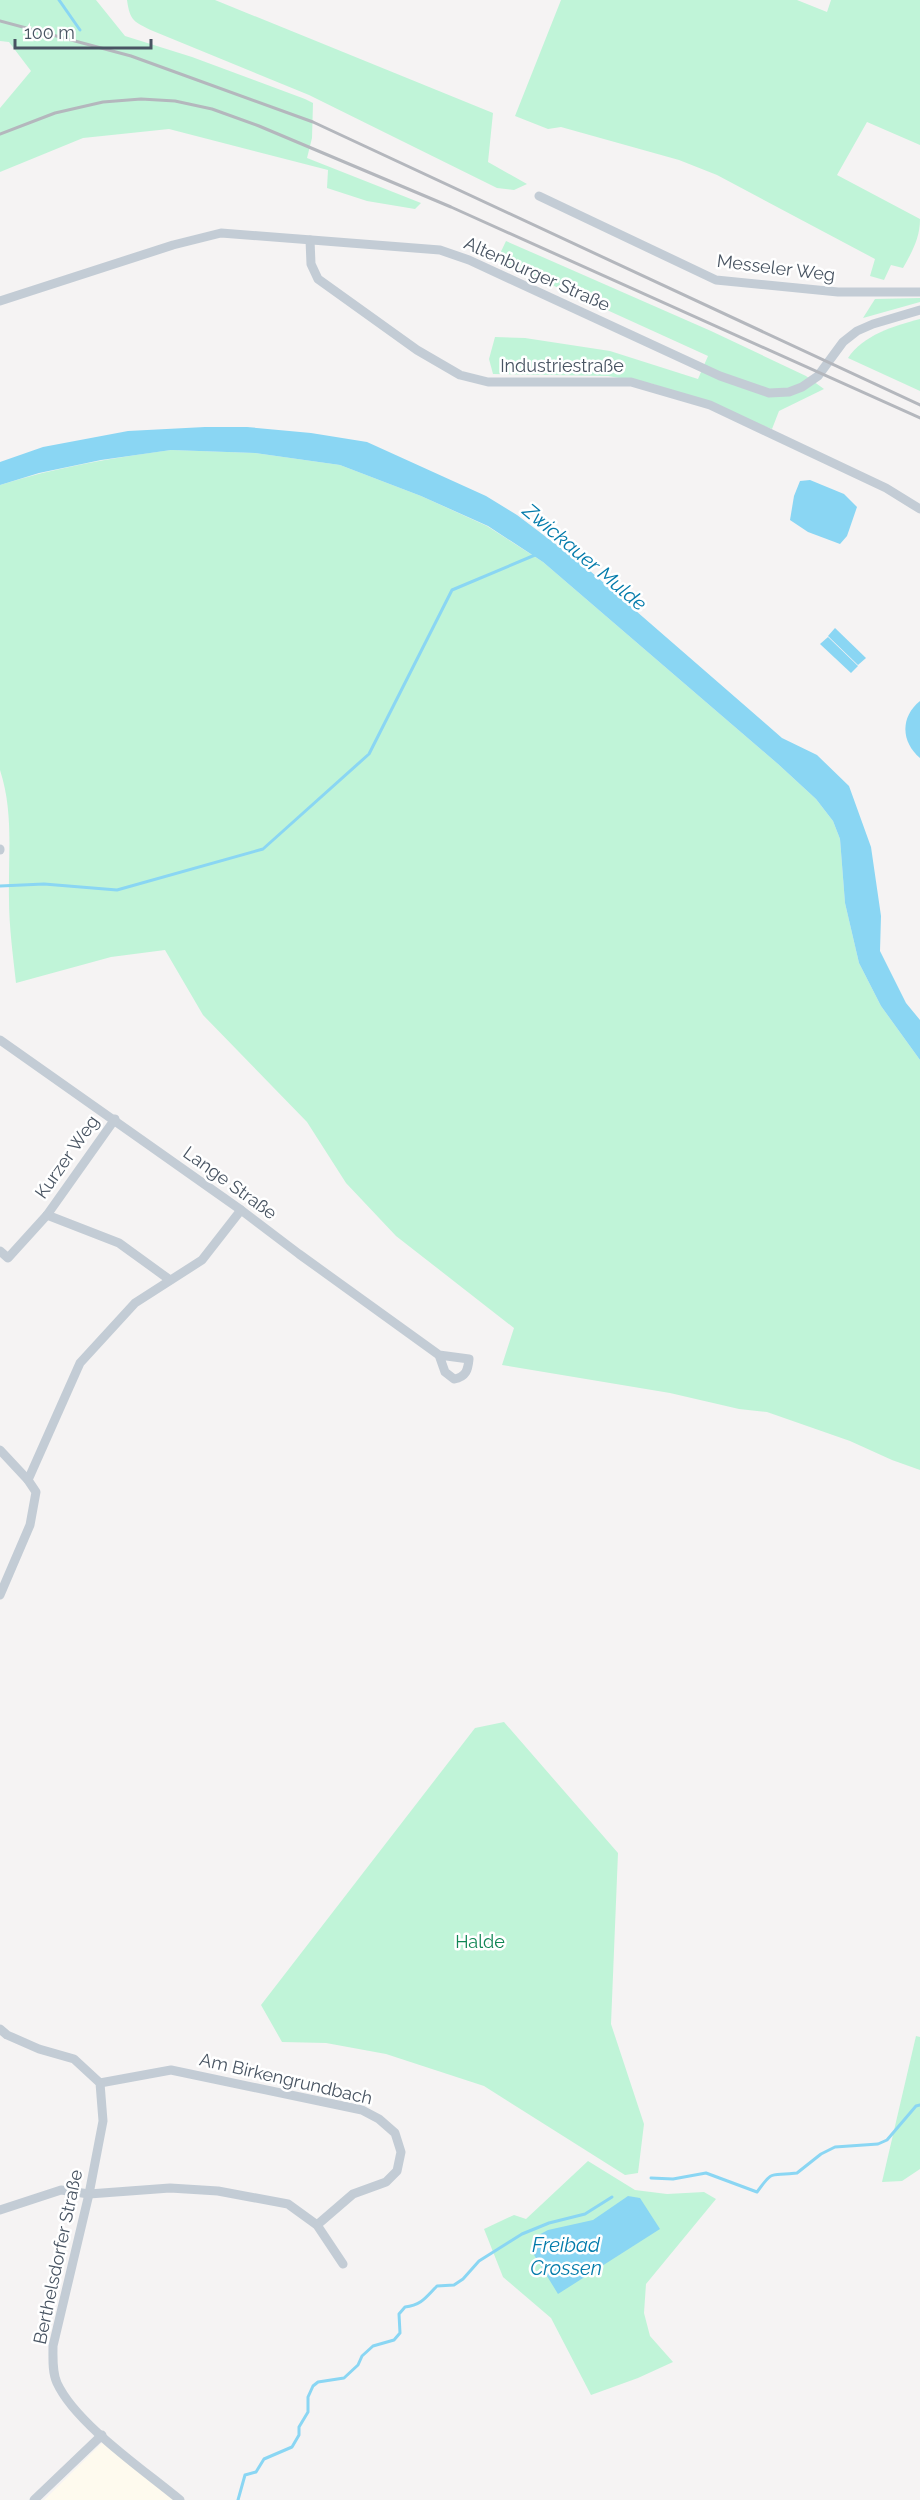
<svg xmlns="http://www.w3.org/2000/svg" width="920" height="2500" font-family="Raleway,sans-serif">
  <rect width="100%" height="100%" fill="#f5f3f3"/>
  <polygon fill="#fefaee" points="103,2442 175,2500 44,2500"/>
  <g fill="#c0f4d8">
    <polygon points="0,0 96,0 125,36 192,57 305,99 313,103 312,138 307,158 421,203 415,209 367,201 327,188 328,170 169,129 83,138 0,172 0,108 31,71 9,42 0,41"/>
    <path d="M127 0H215L493 113 488 162 527 184 514 190 497 188 309 95 153 31C134 22 130 21 127 0Z"/>
    <path d="M561 0H797L827 12 831 0H920V145L867 122 837 175 920 219C920 238 912 252 903 268L891 265 884 280 870 276 875 259 717 175 679 160 561 127 548 129 515 116Z"/>
    <polygon points="506,241 711,331 806,376 824,389 779,411 772,429 653,384 608,376 493,374 489,359 495,337 525,338 610,351 698,379 708,356 497,260"/>
    <polygon points="920,298 920,302 863,318 875,299"/>
    <path d="M920 319V391L848 358C863 335 894 326 920 319Z"/>
    <path d="M171 450 255 453 340 465 421 496 487 526 543 562 778 764 816 799 833 821 840 839 845 903 859 963 881 1006 920 1060V1470L892 1460 850 1441 767 1412 739 1409 670 1393 502 1365 514 1328 396 1236 346 1183 307 1122 203 1015 165 950 111 957 16 983C13 955 9 927 9 899 8 855 14 813 0 770V485C56 467 113 458 171 450Z"/>
    <polygon points="504,1722 618,1853 611,2024 644,2124 638,2173 625,2175 484,2086 386,2054 326,2043 282,2042 261,2005 475,1728"/>
    <polygon points="916,2036 920,2037 920,2169 902,2181 882,2182"/>
    <polygon points="588,2161 635,2190 667,2194 704,2192 716,2199 646,2284 644,2313 650,2336 673,2362 638,2378 591,2395 551,2318 503,2277 484,2229 514,2215 526,2219"/>
  </g>
  <g fill="#8ad6f3">
    <polygon points="205,427 247,427 311,433 367,442 486,496 517,515 582,564 782,738 817,755 849,786 871,847 881,916 880,951 906,1003 920,1020 920,1060 881,1006 859,963 845,903 840,839 833,821 816,799 778,764 543,562 488,526 421,496 340,465 255,453 171,450 101,460 39,473 0,485 0,462 43,447 128,431"/>
    <polygon points="810,480 844,494 857,507 847,536 840,544 808,532 790,520 794,496 800,481"/>
    <polygon points="835,628 866,658 858,665 828,636"/>
    <polygon points="828,637 858,666 851,673 820,644"/>
    <path d="M920 701V758C901 742 900 717 920 701Z"/>
    <polygon points="628,2196 640,2198 660,2229 558,2294 531,2250 533,2238 548,2230 593,2220"/>
  </g>
  <g fill="none" stroke-linecap="round" stroke-linejoin="round">
    <g stroke="#8ad6f3" stroke-width="3">
      <polyline points="59,0 80,30"/>
      <polyline points="0,886 44,884 117,890 263,849 369,754 452,590 535,555"/>
      <path d="M651 2178 673 2179 706 2173 757 2192C775 2167 771 2177 797 2173L821 2154 835 2147 878 2144 887 2140 916 2106 920 2105"/>
      <path d="M238 2500 245 2475 256 2472 264 2459 292 2447 299 2435V2427L308 2412V2397L313 2386 318 2382 344 2378 358 2365 362 2356 373 2346 394 2340 400 2333 399 2314 405 2307C422 2305 426 2297 437 2286L454 2285 463 2279 479 2261 522 2234 549 2223 585 2214 612 2197"/>
    </g>
    <g stroke="#c3ccd5" stroke-width="9">
      <polyline points="539,196 716,280 838,292 920,292"/>
      <polyline points="310,240 311,264 318,279 417,350 460,375 488,382 631,382 710,405 886,488 920,509"/>
      <polyline points="0,301 173,245 221,233 440,250 469,260 720,376 769,393 789,392 802,387 818,376 843,342 857,331 873,324 920,310"/>
      <polyline points="0,849 0,850"/>
      <path d="M0 1040 241 1210 299 1254 439 1355 469 1359C468 1370 466 1377 454 1379L445 1372 439 1355"/>
      <polyline points="47,1215 119,1243 170,1280"/>
      <polyline points="0,1251 8,1258 47,1215 115,1119"/>
      <polyline points="0,1450 28,1480"/>
      <polyline points="0,1595 30,1525 36,1492 28,1480 80,1363 135,1303 202,1260 241,1210"/>
      <path d="M0 2029 7 2035 39 2049 74 2059 100 2083 103 2121 89 2194 53 2346C53 2358 52 2372 57 2383 76 2424 144 2470 180 2500"/>
      <polyline points="100,2083 171,2070 362,2110 379,2119 395,2133 401,2152 397,2171 386,2182 353,2194 317,2225"/>
      <polyline points="0,2210 61,2190 89,2194 170,2188 218,2191 288,2204 317,2225 343,2264"/>
      <polyline points="34,2500 102,2435"/>
    </g>
    <g stroke="#b4b7bd" stroke-width="3">
      <polyline points="0,21 131,56 313,122 920,405"/>
      <polyline points="0,134 55,113 103,102 141,99 175,101 212,109 259,126 451,207 920,418"/>
    </g>
  </g>
  <g text-anchor="middle" stroke-width="5" stroke-linejoin="round" paint-order="stroke">
    <g font-size="18" fill="#485462" stroke="#fff">
      <text transform="translate(776 268) rotate(7)" y="6">Messeler Weg</text>
      <text transform="translate(537 274) rotate(24)" y="6">Altenburger Straße</text>
      <text x="562" y="372">Industriestraße</text>
      <text transform="translate(67 1157) rotate(-55)" y="6">Kurzer Weg</text>
      <text transform="translate(230 1183) rotate(36)" y="6">Lange Straße</text>
      <text transform="translate(286 2079) rotate(13)" y="6">Am Birkengrundbach</text>
      <text transform="translate(58 2257) rotate(-78)" y="6">Berthelsdorfer Straße</text>
    </g>
    <g font-size="18" fill="#108654" stroke="#fff">
      <text x="480" y="1948">Halde</text>
    </g>
    <g font-size="20" font-style="italic" fill="#037bab" stroke="#fff">
      <text transform="translate(585 557) rotate(40)" y="7">Zwickauer Mulde</text>
      <text x="566" y="2252">Freibad<tspan x="566" dy="23">Crossen</tspan></text>
    </g>
  </g>
  <path d="M15 39v9h136v-9" fill="none" stroke="#485462" stroke-width="3"/>
  <text x="24" y="39" font-size="18" fill="#485462" stroke="#ffffff" stroke-width="4.5" paint-order="stroke">100 m</text>
</svg>
